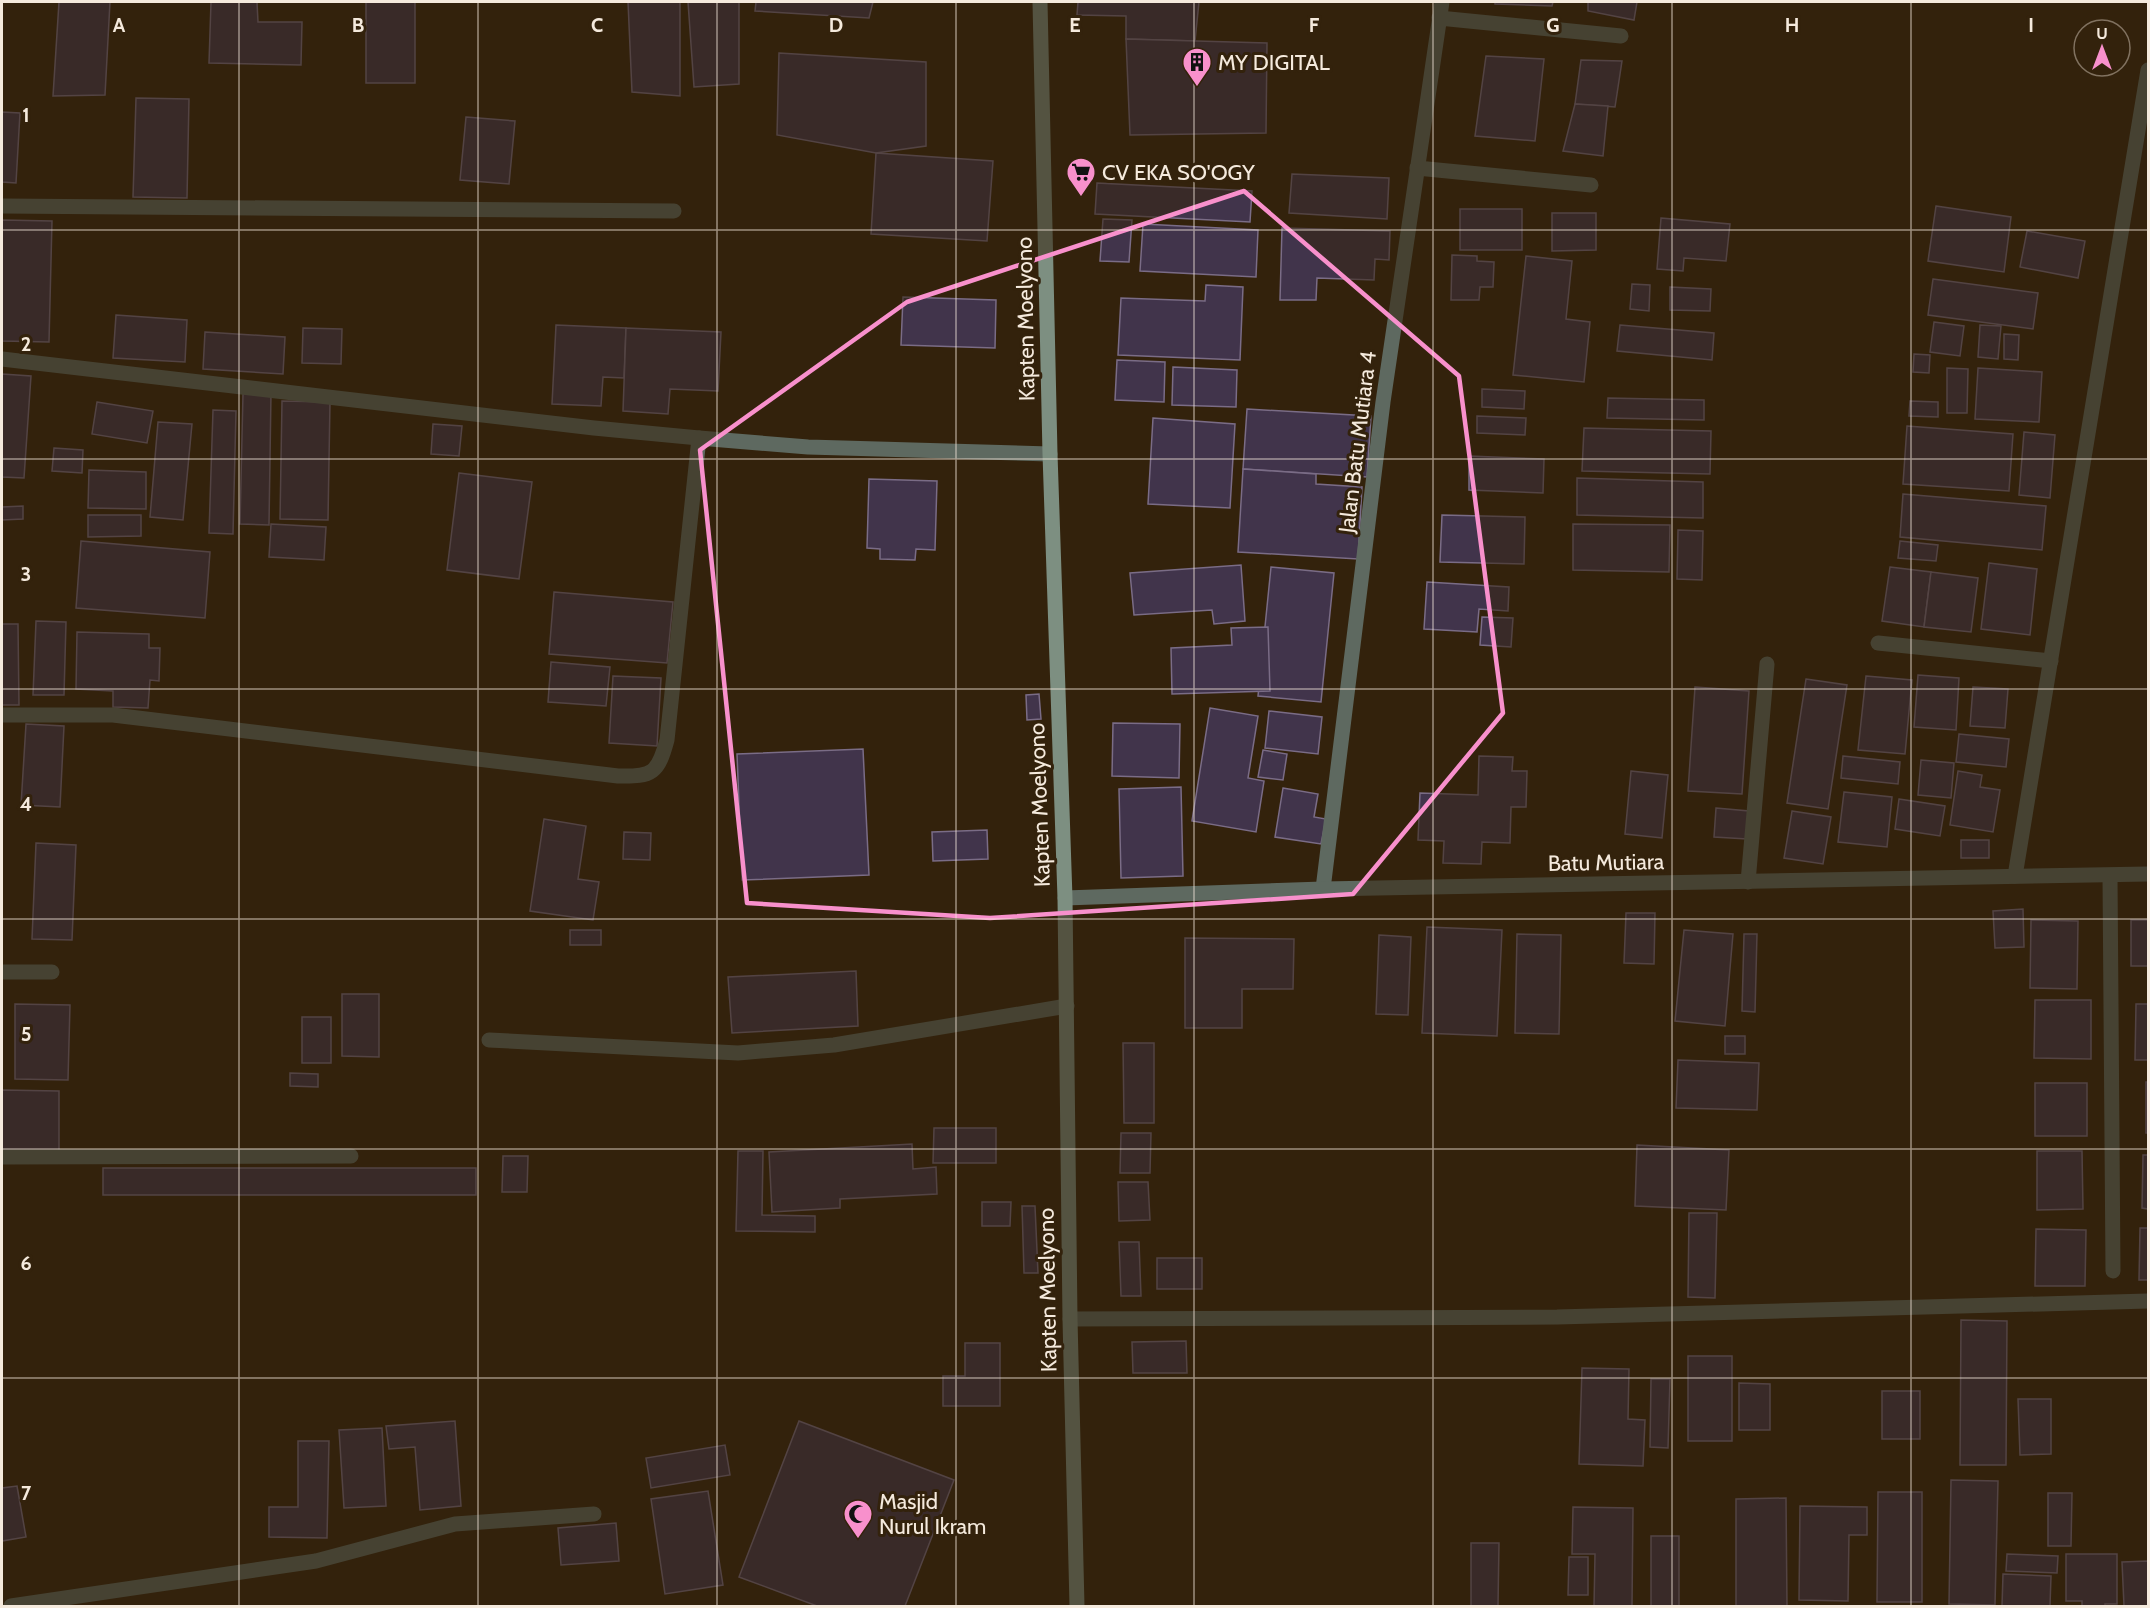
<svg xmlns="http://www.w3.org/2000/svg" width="2150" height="1608" font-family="Cabin,sans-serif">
  <rect width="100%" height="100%" fill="#33220c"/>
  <g fill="#41344b" stroke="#7a6c86" stroke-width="1.5">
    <polygon points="59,2 110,2 105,95 53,96"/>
    <polygon points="211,2 257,2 258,22 302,22 301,65 209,63"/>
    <rect x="366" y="2" width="49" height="81"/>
    <polygon points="628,2 680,2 680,96 632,92"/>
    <polygon points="688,2 739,2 739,84 694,87"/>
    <polygon points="756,2 873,2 869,18 755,11"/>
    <polygon points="1078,2 1199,2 1195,41 1126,39 1126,16 1077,15"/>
    <polygon points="1495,2 1553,2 1552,6 1495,4"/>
    <polygon points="1588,2 1637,2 1634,20 1588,11"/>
    <polygon points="1126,39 1267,43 1266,133 1130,135"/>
    <polygon points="779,53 926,62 926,146 876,153 777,135"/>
    <polygon points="1486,56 1544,59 1535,141 1475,136"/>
    <polygon points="1581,60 1622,61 1615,107 1575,104"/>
    <polygon points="136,98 189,99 187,198 133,197"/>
    <polygon points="1575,104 1608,106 1603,156 1563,151"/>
    <polygon points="2,112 20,113 16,183 2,182"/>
    <polygon points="466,117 515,121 509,184 460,180"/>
    <polygon points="876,153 993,161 987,241 871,234"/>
    <polygon points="1292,174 1389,178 1387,219 1289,213"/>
    <polygon points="1097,183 1252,191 1250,222 1095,214"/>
    <polygon points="1936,206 2011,217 2004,272 1928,261"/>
    <rect x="1460" y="209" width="62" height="41"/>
    <polygon points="1552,213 1596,213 1596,250 1552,251"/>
    <polygon points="1661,218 1730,224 1726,261 1684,258 1683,271 1657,269"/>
    <polygon points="1103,219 1132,220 1129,262 1100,261"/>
    <polygon points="2,220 52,221 49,342 2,341"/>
    <polygon points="1143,224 1258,230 1256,277 1140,271"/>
    <polygon points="1282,228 1390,231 1389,260 1375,259 1374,280 1317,278 1316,300 1280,300"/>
    <polygon points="2027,231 2085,241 2078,278 2020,267"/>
    <polygon points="1452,255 1477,256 1477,261 1494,262 1493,287 1480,287 1479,300 1451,300"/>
    <polygon points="1526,256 1572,261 1566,319 1590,322 1584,382 1513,375"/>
    <polygon points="1933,279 2038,293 2033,329 1928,315"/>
    <polygon points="1632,284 1650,285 1649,311 1630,309"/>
    <polygon points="1206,285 1243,287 1240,360 1118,355 1121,298 1205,301"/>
    <polygon points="1670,287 1711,289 1710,311 1670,310"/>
    <polygon points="903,297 996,300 995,348 901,345"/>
    <polygon points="116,315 187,320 185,362 113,358"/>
    <polygon points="1934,322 1964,326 1960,356 1930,352"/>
    <polygon points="556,325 626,328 624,378 603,377 601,406 552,404"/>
    <polygon points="1620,325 1714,333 1712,360 1617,351"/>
    <polygon points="1980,325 2001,326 1998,359 1978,357"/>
    <polygon points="303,328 342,329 341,364 302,363"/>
    <polygon points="626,328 721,332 718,391 670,389 668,414 623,411"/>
    <polygon points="205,332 285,337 283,374 203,369"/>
    <polygon points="2004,334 2019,335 2018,360 2004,359"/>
    <polygon points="1914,354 1930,355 1929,373 1913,372"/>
    <polygon points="1117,360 1165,362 1164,402 1115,400"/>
    <polygon points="1173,367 1237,370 1236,407 1172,405"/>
    <polygon points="1947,368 1968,369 1967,413 1947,413"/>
    <polygon points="1978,368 2042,372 2039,422 1975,419"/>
    <polygon points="2,374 31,376 24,478 2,477"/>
    <polygon points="1482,389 1525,391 1524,409 1482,407"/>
    <polygon points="243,393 271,393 269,525 240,524"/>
    <polygon points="1608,398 1704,400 1704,420 1607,418"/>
    <polygon points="282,401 330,402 328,520 280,519"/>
    <polygon points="1910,401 1938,402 1938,417 1909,416"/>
    <polygon points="97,402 153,411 147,443 92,434"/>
    <polygon points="1247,409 1371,416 1367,477 1243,469"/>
    <polygon points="213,410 236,411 233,534 209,533"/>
    <polygon points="1477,416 1526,418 1525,435 1477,433"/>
    <polygon points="1153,418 1235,424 1230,508 1148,504"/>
    <polygon points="158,422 192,424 183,520 150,517"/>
    <polygon points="433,424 462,426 459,456 431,454"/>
    <polygon points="1907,426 2013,434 2009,491 1903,484"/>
    <polygon points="1584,428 1711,431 1710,474 1582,471"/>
    <polygon points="2024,432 2055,435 2050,498 2019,495"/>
    <polygon points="54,448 83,450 82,473 52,471"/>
    <polygon points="1469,456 1544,459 1543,493 1469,490"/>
    <polygon points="1243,469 1316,474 1316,484 1362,487 1358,559 1238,552"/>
    <polygon points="89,470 146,472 146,509 88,508"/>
    <polygon points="459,473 532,482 519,579 447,570"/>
    <polygon points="1577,478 1703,482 1703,518 1577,515"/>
    <polygon points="869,479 937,481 935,550 916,549 915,560 880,559 880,549 867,548"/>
    <polygon points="1903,494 2046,506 2042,550 1900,537"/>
    <polygon points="23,506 23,519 2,520 2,507"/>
    <polygon points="88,515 141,515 141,536 88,537"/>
    <polygon points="1442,515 1525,517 1524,564 1440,562"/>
    <polygon points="271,524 326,527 324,560 269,557"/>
    <polygon points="1573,524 1670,525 1669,572 1573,570"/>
    <polygon points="1678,530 1703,531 1702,580 1677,579"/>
    <polygon points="81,541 210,552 205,618 76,608"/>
    <polygon points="1900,541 1938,545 1936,561 1898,558"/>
    <polygon points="1989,563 2037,569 2030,635 1981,629"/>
    <polygon points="1241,565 1245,621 1214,624 1212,610 1134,615 1130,573"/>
    <polygon points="1271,567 1334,573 1321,702 1258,696"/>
    <polygon points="1890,567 1931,572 1924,627 1882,621"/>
    <polygon points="1931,572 1978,578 1971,632 1924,627"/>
    <polygon points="1427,582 1509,587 1508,611 1479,609 1477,632 1424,629"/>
    <polygon points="554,592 673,602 667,663 549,654"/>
    <polygon points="1482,617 1513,618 1511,647 1480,645"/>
    <polygon points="36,621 66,622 64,695 33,695"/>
    <polygon points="2,624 18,624 19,705 2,705"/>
    <polygon points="1268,627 1270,691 1172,694 1171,648 1232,645 1231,628"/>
    <polygon points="77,632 149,634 149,648 160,648 159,681 150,680 148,708 113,707 113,691 76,689"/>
    <polygon points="551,662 610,667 606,706 548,702"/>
    <polygon points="1918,675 1959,678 1956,730 1914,727"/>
    <polygon points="613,676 661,678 657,746 609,743"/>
    <polygon points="1866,676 1912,680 1905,754 1858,750"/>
    <polygon points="1806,679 1847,685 1828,809 1787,803"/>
    <polygon points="1695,687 1749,691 1742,794 1688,791"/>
    <polygon points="1973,687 2008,689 2005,728 1970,726"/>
    <polygon points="1039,694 1041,719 1027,720 1026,695"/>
    <polygon points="1210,708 1258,716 1248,778 1264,781 1256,832 1192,821"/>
    <polygon points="1269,711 1322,717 1318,754 1265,748"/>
    <polygon points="1113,723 1180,724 1179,778 1112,776"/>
    <polygon points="26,724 64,726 60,807 21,805"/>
    <polygon points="1959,734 2009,739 2006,767 1956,762"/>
    <polygon points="863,749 869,875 742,880 737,754"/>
    <polygon points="1263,750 1287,754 1283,780 1258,777"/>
    <polygon points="1479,756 1513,757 1512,771 1527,771 1526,807 1511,807 1510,843 1482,842 1481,864 1443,863 1444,841 1418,840 1420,793 1478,795"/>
    <polygon points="1843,756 1900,762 1898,784 1841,778"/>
    <polygon points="1921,760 1954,763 1951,798 1918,795"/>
    <polygon points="1631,771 1668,775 1662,838 1625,834"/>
    <polygon points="1958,771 1982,775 1980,787 2000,790 1993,832 1950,825"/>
    <polygon points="1181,787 1183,876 1121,878 1119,789"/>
    <polygon points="1283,788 1318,794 1314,817 1326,819 1321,844 1275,837"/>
    <polygon points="1844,792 1892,797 1887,847 1838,842"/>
    <polygon points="1899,799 1945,806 1940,836 1895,829"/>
    <polygon points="1716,808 1749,811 1747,839 1714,837"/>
    <polygon points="1792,811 1831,817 1823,864 1784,858"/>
    <polygon points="544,819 586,826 578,879 599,882 593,920 530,911"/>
    <polygon points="987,830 988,859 933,861 932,832"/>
    <polygon points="624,832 651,833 650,860 623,859"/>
    <rect x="1961" y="840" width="28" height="18"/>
    <polygon points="36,843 76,845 72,940 32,939"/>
    <polygon points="2023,909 2024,947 1995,948 1993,911"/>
    <polygon points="1626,913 1655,913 1654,964 1624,963"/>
    <polygon points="2031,920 2078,921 2077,989 2030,988"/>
    <rect x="2131" y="920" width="17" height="46"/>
    <polygon points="1427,927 1502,930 1497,1036 1422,1033"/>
    <rect x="570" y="930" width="31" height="15"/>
    <polygon points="1684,930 1733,934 1725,1026 1675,1021"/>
    <polygon points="1517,934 1561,935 1559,1034 1515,1033"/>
    <polygon points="1744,934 1757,934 1755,1012 1742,1011"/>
    <polygon points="1379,935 1411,937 1408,1015 1376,1014"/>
    <polygon points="1185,938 1294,939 1293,989 1242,989 1242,1028 1185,1028"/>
    <polygon points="856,971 858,1026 732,1033 728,977"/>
    <polygon points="342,994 379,994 379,1057 342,1056"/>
    <polygon points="2035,1000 2091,1000 2091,1059 2034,1058"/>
    <polygon points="15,1004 70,1005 68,1080 15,1079"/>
    <polygon points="2136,1004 2148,1004 2148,1060 2135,1060"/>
    <rect x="302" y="1017" width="29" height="46"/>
    <rect x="1725" y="1036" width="20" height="18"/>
    <polygon points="1123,1043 1154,1043 1154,1123 1124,1123"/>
    <polygon points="1678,1060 1759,1063 1757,1110 1676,1108"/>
    <polygon points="290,1073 318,1074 318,1087 290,1086"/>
    <rect x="2146" y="1082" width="2" height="51"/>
    <rect x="2035" y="1083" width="52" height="53"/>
    <polygon points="2,1090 59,1091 59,1152 2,1151"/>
    <polygon points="934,1128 996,1128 996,1163 933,1163"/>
    <polygon points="1121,1133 1151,1133 1150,1173 1120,1173"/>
    <polygon points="912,1144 913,1169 936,1167 937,1194 840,1199 840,1208 772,1212 769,1152"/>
    <polygon points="1637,1145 1729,1150 1726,1210 1635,1206"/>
    <polygon points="738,1151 763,1151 762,1215 815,1216 815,1232 736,1231"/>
    <polygon points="2037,1151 2082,1151 2083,1209 2037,1210"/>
    <polygon points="2143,1155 2148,1155 2148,1209 2142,1208"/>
    <polygon points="503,1156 528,1156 527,1192 502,1192"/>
    <rect x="103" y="1168" width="373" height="27"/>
    <polygon points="1118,1182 1148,1182 1150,1220 1119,1221"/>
    <polygon points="982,1202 1011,1202 1010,1226 982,1226"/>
    <polygon points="1022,1206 1035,1206 1038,1273 1024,1273"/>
    <polygon points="1689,1213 1717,1213 1715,1298 1688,1297"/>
    <polygon points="2140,1228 2148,1228 2148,1280 2139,1280"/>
    <polygon points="2036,1229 2086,1230 2085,1286 2035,1286"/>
    <polygon points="1119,1242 1139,1242 1141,1296 1121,1296"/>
    <rect x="1157" y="1258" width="45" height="31"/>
    <polygon points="1961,1320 2007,1321 2006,1465 1960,1465"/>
    <polygon points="1186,1341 1187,1373 1133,1373 1132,1342"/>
    <polygon points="965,1343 1000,1343 1000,1406 943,1406 943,1376 965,1376"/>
    <rect x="1688" y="1356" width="44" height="85"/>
    <polygon points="1582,1368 1629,1369 1628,1419 1645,1420 1643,1466 1579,1464"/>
    <polygon points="1651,1379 1670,1379 1668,1448 1650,1447"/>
    <polygon points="1739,1383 1770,1384 1770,1430 1739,1430"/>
    <rect x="1882" y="1391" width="38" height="48"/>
    <polygon points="2018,1399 2051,1399 2051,1454 2020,1455"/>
    <polygon points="455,1421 461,1506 420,1510 415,1447 389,1449 386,1426"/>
    <polygon points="799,1421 954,1480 905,1606 817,1606 739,1577"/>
    <polygon points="382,1428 386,1506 344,1508 339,1430"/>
    <polygon points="298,1441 329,1441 327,1538 269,1537 269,1507 298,1507"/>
    <polygon points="725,1445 730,1475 651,1488 646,1458"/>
    <polygon points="1951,1480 1998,1481 1995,1605 1949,1604"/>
    <polygon points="17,1486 26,1537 2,1541 2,1488"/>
    <polygon points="708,1491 723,1585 665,1594 651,1499"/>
    <polygon points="1878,1492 1922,1492 1922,1602 1877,1602"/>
    <polygon points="2048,1493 2072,1493 2071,1546 2048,1546"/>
    <polygon points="1786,1498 1787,1606 1736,1606 1736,1499"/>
    <polygon points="1800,1506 1867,1507 1867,1535 1849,1535 1848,1601 1799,1600"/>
    <polygon points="1573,1507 1633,1508 1632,1606 1594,1606 1595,1554 1572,1554"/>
    <polygon points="616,1523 619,1561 561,1565 558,1528"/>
    <rect x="1651" y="1536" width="28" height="70"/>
    <polygon points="1471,1543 1499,1543 1498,1606 1471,1606"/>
    <polygon points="2007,1554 2058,1556 2057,1573 2006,1571"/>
    <polygon points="2066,1554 2117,1554 2117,1604 2105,1604 2105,1606 2082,1606 2082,1601 2066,1601"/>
    <polygon points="1569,1557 1588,1557 1588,1595 1568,1595"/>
    <polygon points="2148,1561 2148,1606 2124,1606 2122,1562"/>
    <polygon points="2003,1574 2051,1576 2050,1606 2002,1606"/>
  </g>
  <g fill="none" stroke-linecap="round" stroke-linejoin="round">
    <g stroke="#5e6960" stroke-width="15">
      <polyline points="2,972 52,972"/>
      <polyline points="489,1040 738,1053 834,1045 1067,1006"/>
      <polyline points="2,1157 351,1156"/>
    </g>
    <g stroke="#5e6960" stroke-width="15">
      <polyline points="1439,18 1621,36"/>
      <polyline points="1417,168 1591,185"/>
      <polyline points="2,206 674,211"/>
      <polyline points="2,359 594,428 699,438 808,447 1050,454"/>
      <polyline points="1878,643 2051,661"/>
      <path d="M2 715H113L618 776C653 777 658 773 667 740L699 438"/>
      <polyline points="2015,876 2148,70"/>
      <polyline points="2110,876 2113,1271"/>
      <polyline points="1748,882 1767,664"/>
      <polyline points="1323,889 1383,402 1442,2"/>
      <polyline points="1065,898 1323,889 2148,874"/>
      <polyline points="1070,1319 1557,1317 2148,1301"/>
      <polyline points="11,1606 316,1561 455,1524 594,1514"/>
    </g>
    <polyline stroke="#7d8f81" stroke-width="15" points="1040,2 1050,454 1065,898 1070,1319 1077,1606"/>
  </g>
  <path d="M0 0H2150V1608H0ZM1244 191 1459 376 1503 713 1353 894 990 918 747 903 700 450 907 302Z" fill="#33220c" fill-opacity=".55" fill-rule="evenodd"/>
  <path fill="none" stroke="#f890cc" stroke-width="4.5" stroke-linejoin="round" d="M1244 191 1459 376 1503 713 1353 894 990 918 747 903 700 450 907 302Z"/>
  <path fill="none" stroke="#f5eadd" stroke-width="1.5" stroke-opacity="0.55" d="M239 2V1606M478 2V1606M717 2V1606M956 2V1606M1194 2V1606M1433 2V1606M1672 2V1606M1911 2V1606M2 230H2148M2 459H2148M2 689H2148M2 919H2148M2 1149H2148M2 1378H2148"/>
  <defs>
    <g id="building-pin" transform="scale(1.5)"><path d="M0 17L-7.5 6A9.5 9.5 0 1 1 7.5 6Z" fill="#f890cc" stroke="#33220c"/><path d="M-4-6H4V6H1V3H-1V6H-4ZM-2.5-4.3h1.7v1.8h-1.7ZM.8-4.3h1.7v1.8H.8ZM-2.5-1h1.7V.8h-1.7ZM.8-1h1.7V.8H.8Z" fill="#111"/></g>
    <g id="supermarket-pin" transform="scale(1.5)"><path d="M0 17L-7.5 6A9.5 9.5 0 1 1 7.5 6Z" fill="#f890cc" stroke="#33220c"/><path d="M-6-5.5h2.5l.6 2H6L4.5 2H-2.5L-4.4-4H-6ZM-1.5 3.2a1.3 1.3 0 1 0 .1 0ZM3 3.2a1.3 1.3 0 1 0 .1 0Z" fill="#111"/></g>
    <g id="mosque-pin" transform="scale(1.5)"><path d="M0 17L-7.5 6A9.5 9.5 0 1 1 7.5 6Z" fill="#f890cc" stroke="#33220c"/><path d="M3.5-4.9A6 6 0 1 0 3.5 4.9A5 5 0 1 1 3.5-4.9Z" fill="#111"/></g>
  </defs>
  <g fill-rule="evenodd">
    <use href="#building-pin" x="1197" y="62"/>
    <use href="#supermarket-pin" x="1081" y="172"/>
    <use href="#mosque-pin" x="858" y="1514"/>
  </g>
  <g text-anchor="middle" stroke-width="6" stroke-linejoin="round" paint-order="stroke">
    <g font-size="22" fill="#f5eadd" stroke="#33220c" text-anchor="start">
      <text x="1218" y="70">MY DIGITAL</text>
      <text x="1102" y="180">CV EKA SO'OGY</text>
      <text x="879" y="1509">Masjid<tspan x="879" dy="25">Nurul Ikram</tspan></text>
    </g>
    <g font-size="22" fill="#f5eadd" stroke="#33220c">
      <text transform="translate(1025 319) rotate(-91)" y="8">Kapten Moelyono</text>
      <text transform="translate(1357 442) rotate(-83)" y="8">Jalan Batu Mutiara 4</text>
      <text transform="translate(1039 805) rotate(-92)" y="8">Kapten Moelyono</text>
      <text transform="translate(1606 862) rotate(-1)" y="8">Batu Mutiara</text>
      <text transform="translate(1047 1290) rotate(-91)" y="8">Kapten Moelyono</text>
    </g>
  </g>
  <g font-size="20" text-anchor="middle" font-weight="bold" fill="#f5eadd" stroke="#33220c" stroke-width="6" stroke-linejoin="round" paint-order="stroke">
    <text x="119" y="32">A</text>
    <text x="358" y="32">B</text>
    <text x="597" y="32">C</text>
    <text x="836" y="32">D</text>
    <text x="1075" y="32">E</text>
    <text x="1314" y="32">F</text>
    <text x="1553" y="32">G</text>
    <text x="1792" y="32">H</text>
    <text x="2031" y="32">I</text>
    <text x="26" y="122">1</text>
    <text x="26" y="351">2</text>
    <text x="26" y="581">3</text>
    <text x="26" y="811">4</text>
    <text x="26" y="1041">5</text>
    <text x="26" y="1270">6</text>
    <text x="26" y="1500">7</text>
  </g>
  <rect width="2150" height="1608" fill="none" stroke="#f5eadd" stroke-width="6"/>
  <g transform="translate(2102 48)"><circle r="28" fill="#33220c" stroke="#817260" stroke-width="1.5"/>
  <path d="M0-4.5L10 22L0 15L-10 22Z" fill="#f890cc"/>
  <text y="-9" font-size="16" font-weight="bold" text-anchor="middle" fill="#f5eadd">U</text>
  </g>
</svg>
